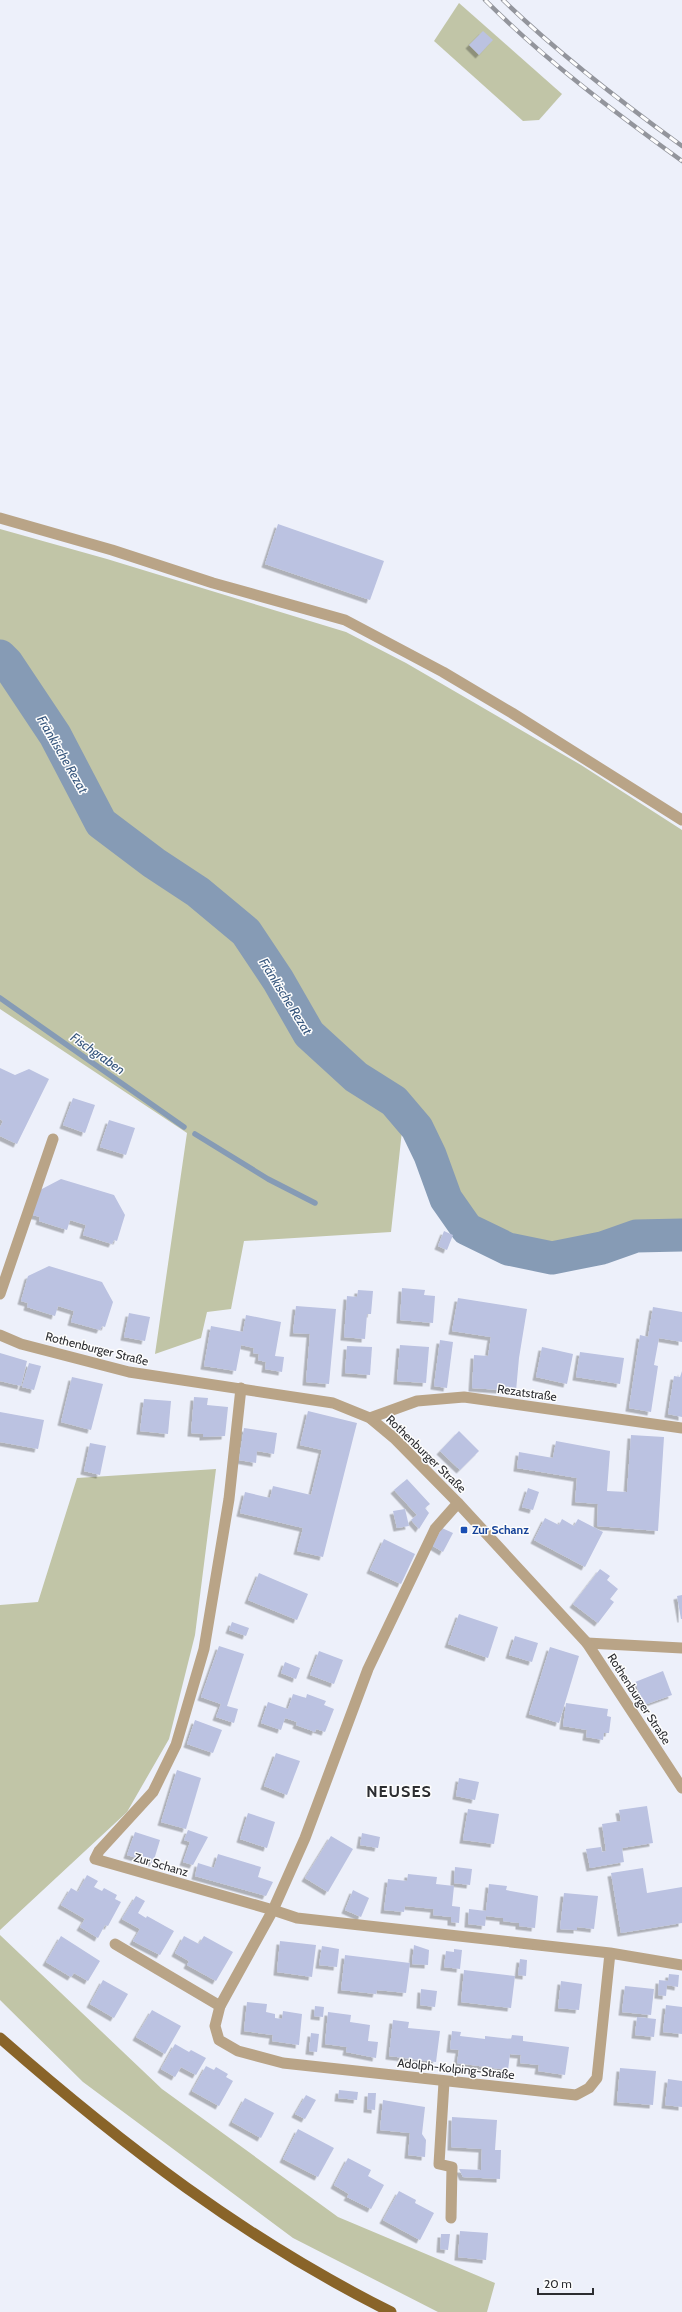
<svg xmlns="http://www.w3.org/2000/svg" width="682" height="2312" font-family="Cabin,sans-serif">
  <defs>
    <filter id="shadow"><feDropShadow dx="-3.5" dy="3.5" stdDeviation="0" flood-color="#0004"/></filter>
  </defs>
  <rect width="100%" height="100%" fill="#edf0fa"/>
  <g fill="#c1c5a7">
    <polygon points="459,3 562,94 539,120 523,121 434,41"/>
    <polygon points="0,529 107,559 346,632 406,663 581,765 682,830 682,1219 626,1228 565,1246 508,1238 466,1213 450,1188 436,1136 405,1103 391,1232 244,1241 231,1309 207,1312 201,1338 155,1354 187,1133 0,1009"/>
    <polygon points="216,1469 195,1635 169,1739 127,1812 0,1930 0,1605 38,1602 77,1478"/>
    <polygon points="0,1935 162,2089 338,2217 495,2283 487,2312 438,2312 293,2238 83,2082 0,2000"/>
  </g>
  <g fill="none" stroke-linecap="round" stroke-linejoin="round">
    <g stroke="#869bb5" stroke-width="5.5">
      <polyline points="0,998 184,1127"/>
      <polyline points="195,1134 268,1179 315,1203"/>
    </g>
    <polyline stroke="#869bb5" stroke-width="33" points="0,656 7,663 55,735 101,823 154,863 198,892 246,932 278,980 309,1034 356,1077 394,1101 417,1128 430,1155 446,1199 467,1229 508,1249 552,1258 602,1248 636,1236 682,1235"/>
  </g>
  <g fill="#bbc2e1" filter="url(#shadow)">
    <polygon points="483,31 493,40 479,55 469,45"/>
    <polygon points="278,524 384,561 370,600 265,564"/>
    <polygon points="0,1068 15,1075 29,1069 49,1079 17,1144 0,1136 0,1127 3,1121 0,1119"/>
    <polygon points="73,1098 95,1105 85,1133 63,1125"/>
    <polygon points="109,1120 135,1128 126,1155 100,1147"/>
    <polygon points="61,1179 114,1195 125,1215 117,1241 114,1240 112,1244 83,1235 86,1225 70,1220 67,1230 39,1221 40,1217 33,1215 40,1190"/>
    <polygon points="444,1231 453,1235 447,1250 438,1246"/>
    <polygon points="49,1266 102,1282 113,1302 105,1327 102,1326 100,1330 71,1322 74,1311 58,1306 55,1316 27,1307 28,1303 21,1301 28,1276"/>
    <polygon points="402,1288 425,1290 424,1295 435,1296 433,1323 400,1320"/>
    <polygon points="358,1290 373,1291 371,1314 367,1314 365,1339 344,1337 347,1296 357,1297"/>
    <polygon points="458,1298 527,1309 519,1358 516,1391 472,1388 474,1355 488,1356 491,1337 452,1331"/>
    <polygon points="296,1306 336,1309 329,1384 306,1382 310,1334 293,1333"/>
    <polygon points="653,1307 682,1312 682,1342 659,1338 654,1365 658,1366 651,1412 629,1408 640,1335 648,1337"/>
    <polygon points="129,1313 150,1317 145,1341 124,1337"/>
    <polygon points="246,1315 281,1322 275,1356 284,1357 282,1372 265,1369 266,1362 258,1360 259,1354 253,1353 254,1348 241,1345 236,1371 204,1366 211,1326 243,1332"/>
    <polygon points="440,1340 453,1342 447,1388 434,1386"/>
    <polygon points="400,1345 429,1347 426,1383 397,1381"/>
    <polygon points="347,1346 372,1347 370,1375 345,1373"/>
    <polygon points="542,1347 573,1354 567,1384 536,1377"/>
    <polygon points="580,1352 624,1358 620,1384 576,1377"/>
    <polygon points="0,1353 27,1361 21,1386 0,1381"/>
    <polygon points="29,1363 41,1366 34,1390 22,1387"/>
    <polygon points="682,1371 682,1417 668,1414 674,1376 680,1377"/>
    <polygon points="72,1377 103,1384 91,1430 61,1422"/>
    <polygon points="194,1397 208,1398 207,1405 228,1407 225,1436 203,1437 203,1434 191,1433"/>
    <polygon points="144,1399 171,1401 168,1434 140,1431"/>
    <polygon points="308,1411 357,1423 323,1557 297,1551 303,1528 240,1513 245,1492 270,1498 273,1486 311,1495 322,1450 300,1445"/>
    <polygon points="0,1412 44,1420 38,1449 0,1442"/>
    <polygon points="244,1428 277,1433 274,1454 257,1451 256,1463 239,1460"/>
    <polygon points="459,1431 479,1451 460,1470 440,1451"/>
    <polygon points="631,1435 664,1437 658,1531 597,1526 598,1504 575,1502 577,1478 517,1468 519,1452 553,1458 556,1441 610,1451 607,1491 627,1492"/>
    <polygon points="90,1443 106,1446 100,1475 84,1471"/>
    <polygon points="407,1479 430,1504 425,1508 429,1513 419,1529 411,1520 417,1515 394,1490"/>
    <polygon points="528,1488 539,1492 533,1510 522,1507"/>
    <polygon points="405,1509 409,1526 397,1528 393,1511"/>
    <polygon points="545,1518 559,1525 562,1519 574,1526 578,1519 603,1532 585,1567 534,1540"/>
    <polygon points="442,1528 453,1533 443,1552 433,1546"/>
    <polygon points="384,1539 415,1554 401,1584 370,1570"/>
    <polygon points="600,1569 610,1576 607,1580 618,1589 610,1599 614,1602 598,1623 573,1604"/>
    <polygon points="259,1573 308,1594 297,1620 248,1600"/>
    <polygon points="682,1595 682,1619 681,1619 677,1596"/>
    <polygon points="459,1614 498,1627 488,1658 448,1644"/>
    <polygon points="232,1622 249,1628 246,1636 229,1630"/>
    <polygon points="515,1636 538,1643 532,1662 509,1655"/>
    <polygon points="219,1646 244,1654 227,1706 238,1709 234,1723 216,1717 221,1704 201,1697"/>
    <polygon points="550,1647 579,1656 559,1723 529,1714"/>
    <polygon points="319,1651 343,1660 334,1684 310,1675"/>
    <polygon points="285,1662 300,1668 296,1679 281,1673"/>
    <polygon points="663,1671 672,1695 644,1705 635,1682"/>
    <polygon points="293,1694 306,1698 307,1694 326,1701 324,1705 334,1709 325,1732 316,1729 315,1732 296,1725 297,1722 285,1718 281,1730 261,1723 268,1702 288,1709"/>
    <polygon points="566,1703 608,1709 607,1716 611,1717 609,1733 604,1733 603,1740 586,1737 587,1730 563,1726"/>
    <polygon points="195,1720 222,1730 213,1753 187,1744"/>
    <polygon points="276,1753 300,1761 287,1795 264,1786"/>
    <polygon points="177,1770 201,1778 186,1829 161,1822"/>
    <polygon points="459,1778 479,1782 475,1800 456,1796"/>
    <polygon points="647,1806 653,1843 622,1848 624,1862 590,1868 586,1849 601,1847 602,1852 606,1851 602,1824 621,1821 619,1810"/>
    <polygon points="468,1809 499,1814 494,1844 463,1840"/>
    <polygon points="248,1813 275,1822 267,1848 240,1839"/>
    <polygon points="188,1830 208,1837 193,1865 183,1862 190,1842 184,1840"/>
    <polygon points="135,1832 160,1840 153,1863 127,1855"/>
    <polygon points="362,1833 380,1837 378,1848 360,1845"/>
    <polygon points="331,1836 353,1849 328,1892 305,1878"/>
    <polygon points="218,1854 261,1867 258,1877 273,1882 266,1896 195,1876 198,1863 214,1868"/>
    <polygon points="455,1867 472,1869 470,1885 454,1883"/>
    <polygon points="643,1868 647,1893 682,1887 682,1923 621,1933 611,1873"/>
    <polygon points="408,1874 437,1877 436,1884 454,1886 452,1906 460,1907 459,1923 451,1922 451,1917 433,1915 434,1909 405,1906 404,1912 384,1910 388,1879 407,1881"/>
    <polygon points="87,1875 98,1881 94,1887 102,1891 104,1888 117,1895 115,1899 121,1902 108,1926 105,1925 98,1938 80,1927 85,1919 61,1905 71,1888 78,1892"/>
    <polygon points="489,1884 507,1886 506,1890 538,1896 535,1928 519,1926 519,1923 503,1921 503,1918 486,1916 485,1926 468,1924 469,1909 486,1911"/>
    <polygon points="353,1890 369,1898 361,1917 345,1910"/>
    <polygon points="564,1893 598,1896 594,1929 577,1927 577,1930 560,1929"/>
    <polygon points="136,1896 145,1901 138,1913 146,1918 147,1916 174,1931 160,1955 133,1941 140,1929 122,1919"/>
    <polygon points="61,1936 100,1961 88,1981 74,1973 71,1977 46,1962"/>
    <polygon points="184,1936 199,1944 204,1936 233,1952 216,1981 187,1965 189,1961 175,1953"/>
    <polygon points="280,1941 316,1945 312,1977 277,1972"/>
    <polygon points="414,1945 429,1950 428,1965 412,1964"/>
    <polygon points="322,1946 339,1949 337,1967 319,1965"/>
    <polygon points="454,1949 462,1950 460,1969 444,1967 446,1951 454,1952"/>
    <polygon points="345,1955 410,1963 406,1993 377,1990 376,1994 341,1990"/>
    <polygon points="520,1959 527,1960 526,1976 518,1975"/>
    <polygon points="464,1970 515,1976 511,2008 461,2002"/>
    <polygon points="669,1974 679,1975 678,1987 667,1985 666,1996 658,1995 659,1980 668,1981"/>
    <polygon points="103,1980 128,1994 114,2018 90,2004"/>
    <polygon points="561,1981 582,1984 579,2010 558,2008"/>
    <polygon points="625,1986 654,1989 651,2015 622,2012"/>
    <polygon points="421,1989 437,1991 435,2007 420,2005"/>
    <polygon points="247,2002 267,2004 266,2012 275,2014 275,2018 282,2019 283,2011 302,2014 299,2045 272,2041 273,2035 244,2031"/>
    <polygon points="666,2005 682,2007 682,2034 663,2032"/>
    <polygon points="315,2006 324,2007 323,2017 314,2016"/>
    <polygon points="152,2010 181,2026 165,2054 136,2037"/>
    <polygon points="328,2012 351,2015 350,2022 370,2025 368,2041 378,2042 376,2058 346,2052 347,2047 325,2044"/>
    <polygon points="637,2017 656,2019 654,2037 635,2035"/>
    <polygon points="393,2020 409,2022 408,2028 440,2031 436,2062 389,2056"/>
    <polygon points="452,2031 461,2032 460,2036 485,2039 485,2036 511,2039 512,2035 523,2036 523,2041 569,2047 565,2075 538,2071 539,2065 520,2063 521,2055 510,2054 508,2070 457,2063 459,2050 450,2049"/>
    <polygon points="311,2033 319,2034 317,2052 309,2051"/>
    <polygon points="175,2044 189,2052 191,2050 206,2058 196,2075 181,2067 175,2077 161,2069"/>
    <polygon points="206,2066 214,2070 216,2067 228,2074 226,2077 233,2081 219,2106 192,2091"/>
    <polygon points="620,2068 656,2071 653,2105 617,2102"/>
    <polygon points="668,2079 682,2081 682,2107 665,2105"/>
    <polygon points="339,2090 358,2092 357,2100 338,2098"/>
    <polygon points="368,2093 376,2093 375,2110 367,2109"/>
    <polygon points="306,2095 316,2100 305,2119 295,2114"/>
    <polygon points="245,2098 274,2113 261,2138 232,2122"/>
    <polygon points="383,2100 425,2107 422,2134 426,2140 425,2157 408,2155 410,2133 380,2130"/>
    <polygon points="452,2117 497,2120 495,2150 501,2150 500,2179 463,2177 459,2169 481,2170 482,2149 451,2147"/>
    <polygon points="298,2129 334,2148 318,2177 283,2159"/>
    <polygon points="348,2158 371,2170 368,2176 384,2185 371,2209 347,2197 349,2194 334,2185"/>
    <polygon points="399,2191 416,2200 415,2203 434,2213 420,2240 383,2220"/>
    <polygon points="460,2231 488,2233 486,2260 458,2257"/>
    <polygon points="441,2234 450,2234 448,2250 440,2249"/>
  </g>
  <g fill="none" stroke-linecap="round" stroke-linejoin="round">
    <g stroke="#b9a487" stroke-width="11">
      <polyline points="0,518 112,550 213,583 345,620 443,672 512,713 682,820"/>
      <polyline points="0,1294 53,1139"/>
      <polyline points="587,1643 682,1648"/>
      <polyline points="444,2082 439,2164 452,2167 451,2218"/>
    </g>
    <g stroke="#b9a487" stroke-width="11">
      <polyline points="0,1335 21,1344 129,1372 333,1403 370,1418 394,1438 458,1503 587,1643 682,1788"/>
      <polyline points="241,1388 229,1499 204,1649 176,1745 153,1792 99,1851 95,1859 273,1910 305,1838 368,1669 435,1529 458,1503"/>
      <polyline points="370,1418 417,1401 464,1397 682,1428"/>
      <polyline points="115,1944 220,2006"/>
      <polyline points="610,1953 597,2078 589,2088 576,2095 283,2063 238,2051 219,2040 215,2026 220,2006 273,1910 297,1918 610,1953 682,1965"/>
    </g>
    <path stroke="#896429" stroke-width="11" d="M0 2038C122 2145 245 2239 391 2312"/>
    <g stroke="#93959c" stroke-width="4.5">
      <g id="rail">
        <path d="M485 0C545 60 613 111 682 161"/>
        <path d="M503 0C559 54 620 101 682 146"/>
      </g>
    </g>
    <use href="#rail" stroke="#fdfdfd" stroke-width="3" stroke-dasharray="9" stroke-linecap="butt"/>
  </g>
  <rect fill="#1a4fb4" stroke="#fdfdfd" stroke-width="1.5" x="460" y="1526" width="8" height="8" rx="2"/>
  <g text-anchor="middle" stroke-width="3" stroke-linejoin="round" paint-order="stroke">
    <g font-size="12" fill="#2c2d31" stroke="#fdfdfd">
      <text transform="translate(97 1349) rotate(14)" y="4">Rothenburger Straße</text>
      <text transform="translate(527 1393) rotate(8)" y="4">Rezatstraße</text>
      <text transform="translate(426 1454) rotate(44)" y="4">Rothenburger Straße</text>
      <text transform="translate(639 1699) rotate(57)" y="4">Rothenburger Straße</text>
      <text transform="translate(161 1865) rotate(16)" y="4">Zur Schanz</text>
      <text transform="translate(456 2069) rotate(6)" y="4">Adolph-Kolping-Straße</text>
    </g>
    <g font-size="12" font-weight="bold" fill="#164399" stroke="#fdfdfd" text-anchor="start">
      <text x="472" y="1534">Zur Schanz</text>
    </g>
    <g font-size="13" font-style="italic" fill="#36567d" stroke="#fdfdfd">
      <text transform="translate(63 754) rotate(60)" y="5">Fränkische Rezat</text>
      <text transform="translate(286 996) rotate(58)" y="5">Fränkische Rezat</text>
      <text transform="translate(98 1053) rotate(35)" y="5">Fischgraben</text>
    </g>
    <g font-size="16" font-weight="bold" letter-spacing="1" fill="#2c2d31" stroke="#fdfdfd">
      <text x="399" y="1797">NEUSES</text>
    </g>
  </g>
  <path d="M538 2288v6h55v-6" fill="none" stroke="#2c2d31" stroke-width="2"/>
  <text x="544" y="2288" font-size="12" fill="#2c2d31" stroke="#fdfdfd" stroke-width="3" paint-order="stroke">20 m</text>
</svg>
